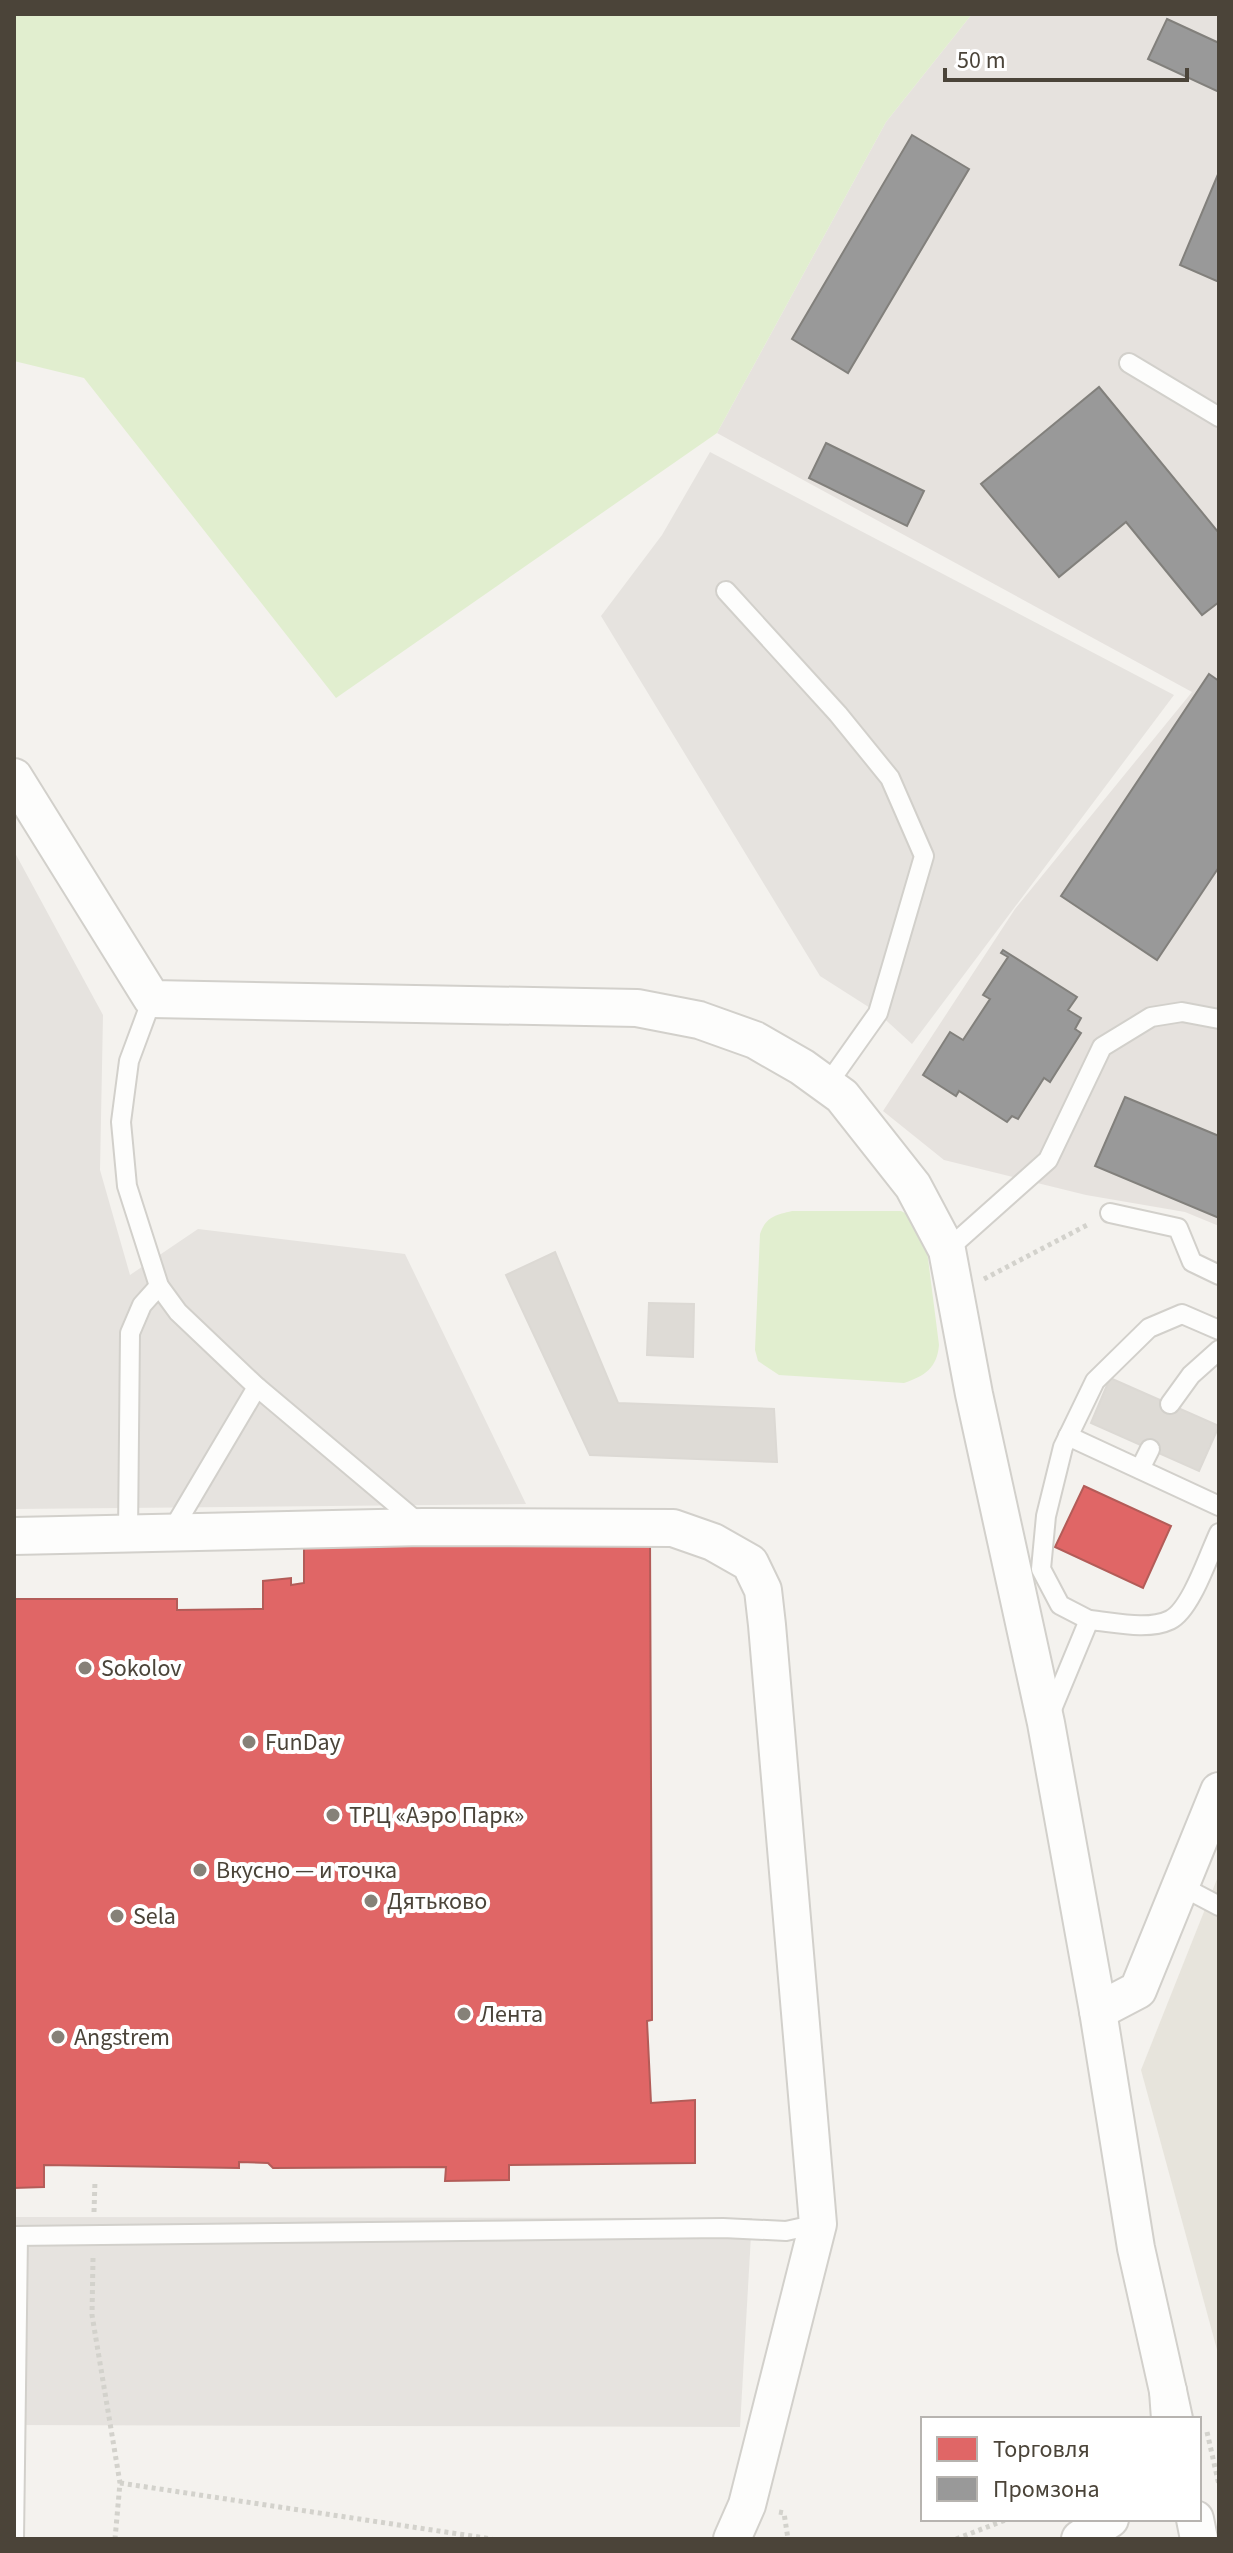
<svg xmlns="http://www.w3.org/2000/svg" width="1233" height="2553" font-family="'Source Sans 3',sans-serif">
  <rect width="100%" height="100%" fill="#f4f2ee"/>
  <polygon fill="#e7e4dc" points="1219,1874 1219,2357 1141,2070"/>
  <polygon fill="#e6e2de" points="972,14 1219,14 1219,1226 1185,1212 1086,1195 944,1160 883,1111 1015,909 1192,692 717,433 886,122"/>
  <g fill="#e1eecf">
    <polygon points="14,14 972,14 886,122 717,433 336,698 84,378 14,361"/>
    <path d="M792 1211H901L911 1216 925 1235 939 1345C937 1368 925 1376 904 1383L779 1375 758 1361 755 1350 760 1234C766 1217 775 1215 792 1211Z"/>
  </g>
  <g fill="#e6e3df">
    <polygon points="710,452 1174,695 912,1044 878,1013 820,976 601,616 662,535"/>
    <polygon points="14,851 103,1015 100,1170 130,1275 198,1229 405,1254 526,1504 14,1509"/>
    <polygon points="14,2217 752,2218 740,2427 14,2425"/>
  </g>
  <g fill="#e06666" stroke="#b35c58" stroke-width="2">
    <polygon points="1084,1486 1171,1526 1143,1588 1055,1547"/>
    <polygon points="650,1538 652,2020 647,2021 651,2103 695,2100 695,2163 509,2165 509,2180 445,2181 446,2167 273,2168 268,2163 239,2162 239,2168 44,2165 44,2187 14,2188 14,1599 177,1599 177,1610 263,1609 263,1581 291,1578 291,1585 304,1583 304,1548"/>
  </g>
  <g fill="#999" stroke="#82807c" stroke-width="2">
    <polygon points="1167,19 1219,43 1219,92 1148,59"/>
    <polygon points="912,135 969,169 848,373 792,339"/>
    <polygon points="1219,172 1219,282 1180,265"/>
    <polygon points="1099,387 1219,533 1219,602 1202,615 1126,522 1059,577 981,484"/>
    <polygon points="826,443 924,491 907,526 809,478"/>
    <polygon points="1209,674 1219,681 1219,867 1157,960 1061,896"/>
    <polygon points="1003,950 1077,997 1068,1010 1081,1018 1075,1029 1081,1033 1050,1082 1044,1078 1018,1119 1012,1116 1007,1122 959,1091 956,1096 923,1075 950,1032 963,1040 990,999 983,995 1008,957 1001,953"/>
    <polygon points="1125,1097 1219,1136 1219,1218 1095,1166"/>
  </g>
  <g fill="#dedbd6" stroke="#dcd9d4" stroke-width="2">
    <polygon points="555,1252 618,1403 774,1409 777,1462 590,1455 506,1275"/>
    <polygon points="649,1303 694,1304 693,1357 647,1355"/>
    <polygon points="1110,1378 1219,1426 1199,1471 1091,1423"/>
  </g>
  <g fill="none" stroke-linecap="round" stroke-linejoin="round">
    <g stroke="#d2d0cb" stroke-width="22">
      <g id="lane">
        <polyline points="1129,363 1219,417"/>
        <polyline points="726,591 838,714 890,778 924,856 878,1013 827,1085"/>
        <polyline points="152,999 129,1061 121,1122 127,1186 159,1286 178,1312 257,1387 421,1525"/>
        <polyline points="1110,1213 1178,1228 1192,1262 1219,1275"/>
        <polyline points="947,1250 1048,1160 1102,1047 1151,1017 1182,1012 1219,1019"/>
        <polyline points="1170,1404 1191,1375 1219,1350"/>
        <polyline points="1068,1436 1219,1506"/>
        <polyline points="1140,1469 1150,1449"/>
        <polyline points="170,1534 257,1387"/>
        <polyline points="128,1535 130,1333 142,1305 159,1286"/>
        <polyline points="1089,1620 1060,1605 1041,1569 1046,1516 1063,1447 1095,1381 1149,1328 1182,1314 1219,1330"/>
        <path d="M1050 1714 1089 1620C1113 1622 1147 1631 1170 1620 1191 1610 1209 1554 1219 1533"/>
        <polyline points="1181,1886 1219,1906"/>
        <polyline points="14,2236 723,2228 786,2231 818,2224"/>
        <polyline points="14,2539 18,2236"/>
      </g>
    </g>
    <g stroke="#d2d0cb" stroke-width="40">
      <g id="street">
        <polyline points="14,777 152,999 637,1008 699,1020 755,1040 802,1067 842,1096 913,1186 947,1250 974,1394 1046,1723 1098,2011"/>
        <polyline points="14,1536 423,1527 673,1528 713,1542 750,1563 763,1590 767,1625 818,2224 747,2505 732,2539"/>
        <polyline points="1168,2391 1136,2248 1098,2011 1138,1990 1219,1791"/>
        <polyline points="1170,2419 1168,2391 1174,2419"/>
        <polyline points="1195,2519 1199,2539"/>
        <polyline points="1080,2539 1110,2519"/>
      </g>
    </g>
    <g stroke="#d3d2cc" stroke-width="5" stroke-dasharray="4 4" stroke-linecap="butt">
      <polyline points="984,1279 1089,1224"/>
      <polyline points="94,2212 95,2181"/>
      <polyline points="93,2258 92,2315 120,2483 115,2539"/>
      <polyline points="1207,2432 1219,2485"/>
      <polyline points="120,2483 492,2539"/>
      <polyline points="779,2512 784,2513 788,2539"/>
      <polyline points="956,2539 1008,2519"/>
    </g>
    <use href="#lane" stroke="#fdfdfc" stroke-width="18"/>
    <use href="#street" stroke="#fdfdfc" stroke-width="36"/>
  </g>
  <g fill="#868178" stroke="#fff" stroke-width="3">
    <circle cx="85" cy="1668" r="8"/>
    <circle cx="249" cy="1742" r="8"/>
    <circle cx="333" cy="1815" r="8"/>
    <circle cx="200" cy="1870" r="8"/>
    <circle cx="371" cy="1901" r="8"/>
    <circle cx="117" cy="1916" r="8"/>
    <circle cx="464" cy="2014" r="8"/>
    <circle cx="58" cy="2037" r="8"/>
  </g>
  <g text-anchor="middle" stroke-width="8" stroke-linejoin="round" paint-order="stroke">
    <g font-size="24" fill="#4b4439" stroke="#fff" text-anchor="start">
      <text x="101" y="1676">Sokolov</text>
      <text x="265" y="1750">FunDay</text>
      <text x="349" y="1823">ТРЦ «Аэро Парк»</text>
      <text x="216" y="1878">Вкусно — и точка</text>
      <text x="387" y="1909">Дятьково</text>
      <text x="133" y="1924">Sela</text>
      <text x="480" y="2022">Лента</text>
      <text x="74" y="2045">Angstrem</text>
    </g>
  </g>
  <rect width="1233" height="2553" fill="none" stroke="#4b4439" stroke-width="32"/>
  <rect x="921" y="2417" width="280" height="104" fill="#ffffff" stroke="#b7b4b0" stroke-width="2"/>
  <rect x="937" y="2437" width="40" height="24" fill="#e06666" stroke="#b7b4b0" stroke-width="2"/>
  <text x="993" y="2457" font-size="24" fill="#4b4439">Торговля</text>
  <rect x="937" y="2477" width="40" height="24" fill="#999999" stroke="#b7b4b0" stroke-width="2"/>
  <text x="993" y="2497" font-size="24" fill="#4b4439">Промзона</text>
  <path d="M945 68v12h242v-12" fill="none" stroke="#4b4439" stroke-width="4"/>
  <text x="957" y="68" font-size="24" fill="#4b4439" stroke="#ffffff" stroke-width="6" paint-order="stroke">50 m</text>
</svg>
